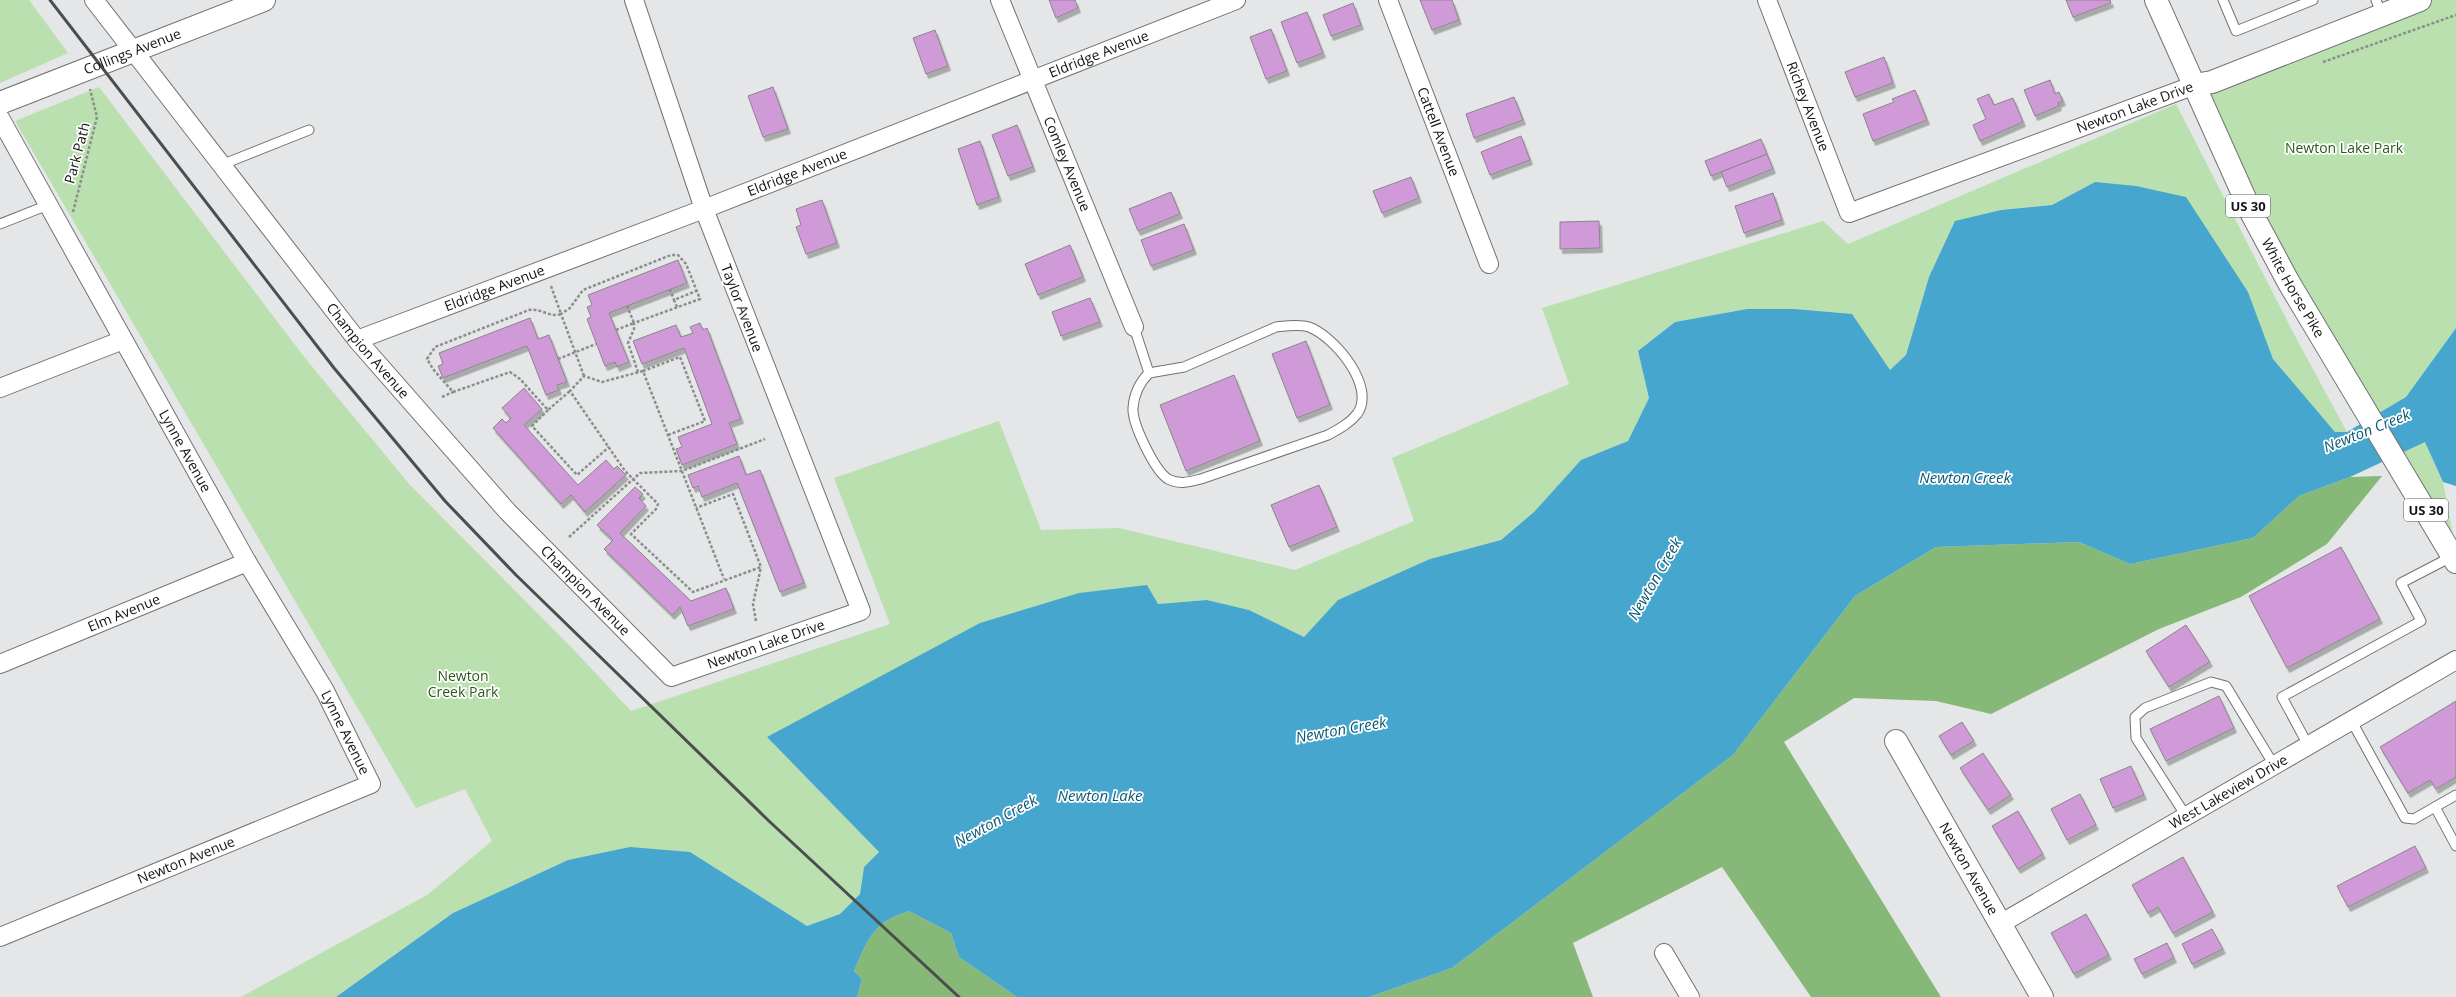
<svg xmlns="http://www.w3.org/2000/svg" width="2456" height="997" font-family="'Open Sans',sans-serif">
  <defs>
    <filter id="shadow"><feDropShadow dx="2.5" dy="4.5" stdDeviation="0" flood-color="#0004"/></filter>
  </defs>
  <rect width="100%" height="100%" fill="#e5e6e7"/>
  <g fill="#bae0af">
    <polygon points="0,0 29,0 68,53 0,83"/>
    <polygon points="2417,0 2456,0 2456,328 2406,397 2443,482 2456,552 2395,458 2195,85"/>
    <polygon points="99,87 305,358 410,485 573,649 631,711 890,624 834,478 999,421 1041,530 1119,528 1295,570 1414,521 1392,458 1569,384 1542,308 1823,221 1848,244 2176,104 2295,336 2347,432 2335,432 2273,359 2248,292 2095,182 2052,205 2001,210 1929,277 1906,355 1890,370 1794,309 1747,309 1675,322 1638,351 1649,398 1628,441 1581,460 1534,512 1501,540 1430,559 1339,600 1304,637 1249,610 1207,600 1158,604 767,737 879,852 864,867 860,894 840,914 807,926 690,852 568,860 453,913 336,997 241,997 427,895 492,841 465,789 416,808 15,121"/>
  </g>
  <g fill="#86b977">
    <polygon points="2382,476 2327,544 2241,597 2159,629 1991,714 1936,701 1854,698 1784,742 1941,997 1811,997 1722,867 1573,943 1593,997 1369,997 1452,968 1733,755 1855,596 1936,547 2079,542 2130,564 2253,538 2299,496 2350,477"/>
    <path d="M909 911 951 933 959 957 1017 997H857L862 979 854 971C868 939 873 922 909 911Z"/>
  </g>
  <path fill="#46a6ce" d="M2095 182 2136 186 2186 197 2248 292 2273 359 2335 432H2347L2406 397 2456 328V486L2443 482 2425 442 2350 477 2299 496 2253 538 2130 564 2079 542 1936 547 1855 596 1733 755 1452 968 1369 997H1017L959 957 951 933 909 911C873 922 868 939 854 971L862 979 857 997H336L453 913 568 860 630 847 690 852 807 926 840 914 860 894 864 867 879 852 767 737 980 623 1079 593 1147 585 1158 604 1207 600 1249 610 1304 637 1338 600 1430 559 1501 540 1534 512 1581 460 1628 441 1649 398 1638 351 1675 322 1747 309H1794L1852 314 1890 370 1906 355 1929 277 1955 221 2001 210 2052 205Z"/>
  <g fill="#d099d8" stroke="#888788" filter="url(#shadow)">
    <polygon points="1049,0 1075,0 1078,8 1056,18"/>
    <polygon points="1420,0 1452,0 1459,20 1432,30"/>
    <polygon points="2066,0 2110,0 2111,3 2073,17"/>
    <polygon points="1353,3 1361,25 1331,36 1323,15"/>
    <polygon points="1307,12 1323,53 1297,63 1281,22"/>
    <polygon points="1271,29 1287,71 1266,79 1250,37"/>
    <polygon points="935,30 948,66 926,74 913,38"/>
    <polygon points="1884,57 1893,83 1855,97 1845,72"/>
    <polygon points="2050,80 2055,94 2059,92 2063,101 2058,103 2059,106 2035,116 2024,90"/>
    <polygon points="773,87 788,129 763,137 748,96"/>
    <polygon points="1915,90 1927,120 1873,141 1863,114 1894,102 1892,99"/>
    <polygon points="1989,94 1994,105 2013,98 2023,122 1980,141 1973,125 1986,119 1977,99"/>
    <polygon points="1514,97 1523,120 1474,138 1466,114"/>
    <polygon points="1017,125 1033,167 1008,176 992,135"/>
    <polygon points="1521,136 1530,160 1490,175 1481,152"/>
    <polygon points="1761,139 1767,154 1711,176 1705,161"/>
    <polygon points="980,141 999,197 977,205 958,149"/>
    <polygon points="1767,154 1773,169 1727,187 1721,172"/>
    <polygon points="1411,177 1419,198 1382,213 1373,191"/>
    <polygon points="1171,192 1180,214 1138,231 1129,209"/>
    <polygon points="1773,193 1782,220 1744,233 1735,206"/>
    <polygon points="822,200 837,243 806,254 796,227 801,225 796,209"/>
    <polygon points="1599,221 1600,248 1560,249 1560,222"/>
    <polygon points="1184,224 1194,250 1151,266 1141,240"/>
    <polygon points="1070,245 1083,277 1038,295 1025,264"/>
    <polygon points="678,260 687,283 609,313 629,362 617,367 615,362 605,366 587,319 591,317 587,307 592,305 588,295"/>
    <polygon points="1090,298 1100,322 1061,336 1052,312"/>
    <polygon points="530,318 538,339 549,335 567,382 557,385 559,390 546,395 527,346 443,378 438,366 443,364 439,353"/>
    <polygon points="700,323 703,330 707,328 741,419 729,423 737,444 682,465 676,449 682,447 678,437 712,424 684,348 642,364 633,341 676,325 681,337 693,333 690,327"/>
    <polygon points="1306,341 1330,405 1297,418 1272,354"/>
    <polygon points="1234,375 1260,441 1186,471 1160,405"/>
    <polygon points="524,388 542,409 524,425 578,485 606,460 614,469 617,466 626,475 585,512 571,495 561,504 493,428 502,419 506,423 511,418 502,408"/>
    <polygon points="739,456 746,475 760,470 804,583 780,592 737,483 702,497 698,486 693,488 688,475"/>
    <polygon points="1319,485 1337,527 1289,547 1271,505"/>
    <polygon points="635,487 643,494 639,498 646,506 620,533 691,601 726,588 734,609 688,626 680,607 672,615 604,549 613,540 597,525"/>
    <polygon points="2341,547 2380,619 2287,668 2249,596"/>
    <polygon points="2186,625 2210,662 2169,687 2146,651"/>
    <polygon points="2219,696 2234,728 2166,761 2150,729"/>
    <polygon points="2456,701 2456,777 2436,789 2430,780 2408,793 2380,747"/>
    <polygon points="1962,722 1974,741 1951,755 1939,736"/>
    <polygon points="1983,753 2011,795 1988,810 1960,768"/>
    <polygon points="2131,766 2144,795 2113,808 2100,779"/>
    <polygon points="2080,794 2096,825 2067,840 2051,809"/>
    <polygon points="2018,811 2043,854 2018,869 1992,826"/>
    <polygon points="2415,846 2426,868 2348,907 2337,886"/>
    <polygon points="2183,857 2213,912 2173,933 2158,907 2148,913 2132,885"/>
    <polygon points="2086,914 2109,955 2074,974 2051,933"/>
    <polygon points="2212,929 2223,949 2192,964 2182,944"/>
    <polygon points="2167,943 2174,958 2142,974 2134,959"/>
  </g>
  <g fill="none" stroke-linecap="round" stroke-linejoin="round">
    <g stroke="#717273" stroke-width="11">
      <g id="lane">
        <polyline points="2223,0 2236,31 2313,0"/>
        <polyline points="2376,0 2382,15"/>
        <polyline points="221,165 309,130"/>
        <polyline points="0,224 48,205"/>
        <path d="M1134 327 1149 373C1139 383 1134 394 1133 408 1132 424 1155 471 1168 479 1179 485 1189 482 1201 479L1328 435C1339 429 1349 424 1357 414 1377 387 1334 336 1309 327 1299 324 1286 326 1276 327L1184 367 1149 373"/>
        <polyline points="2351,720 2405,818 2414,819 2456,795"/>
        <polyline points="2308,745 2282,697 2421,621 2401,583 2453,556"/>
        <polyline points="2435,807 2456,846"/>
        <polyline points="2186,816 2136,738 2135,717 2145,708 2211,682 2226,686 2274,765"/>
      </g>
    </g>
    <g stroke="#717273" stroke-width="20">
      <g id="street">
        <path id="s1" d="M94 0 357 340 507 511 671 677 861 611 704 209 634 0"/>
        <path id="s2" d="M1000 0 1134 327"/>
        <path id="s3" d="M1388 0 1489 264"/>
        <path id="s4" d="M1767 0 1849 213 2195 85"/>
        <path id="s5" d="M0 118 247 562 325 691 371 784 0 937"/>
        <path id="s6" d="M357 340 704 209 1236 0"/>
        <polyline points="0,388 123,340"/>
        <path id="s7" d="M0 664 247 562"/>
        <path id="s8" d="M2000 924 2456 660"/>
        <polyline points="1664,953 1690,997"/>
      </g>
    </g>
    <g stroke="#717273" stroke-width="24">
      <g id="secondary">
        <polyline points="2195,85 2212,82 2420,0"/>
        <path id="s9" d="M0 103 264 0"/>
        <path id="s10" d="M1896 741 2042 997"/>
      </g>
    </g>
    <g stroke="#717273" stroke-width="24">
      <g id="highway">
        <path id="s11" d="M2156 0 2252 214 2289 283 2456 562"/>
      </g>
    </g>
    <g stroke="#8c8d8d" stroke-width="2.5" stroke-dasharray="3 2" stroke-linecap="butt">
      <polyline points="2323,62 2456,15"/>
      <polyline points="73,212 97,117 90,89"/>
      <path d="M551 286 561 314C550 318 541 308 529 310L435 347 427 359 433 369 453 392 510 372 520 379 548 410 570 391"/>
      <polyline points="670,289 674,300"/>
      <polyline points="677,307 674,300 696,291"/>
      <polyline points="616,330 634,323 627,306"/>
      <polyline points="558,359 596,344"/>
      <polyline points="643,371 602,382 584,376 570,391 625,471 658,504 656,509 631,534 693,592 761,567 733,494 696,508"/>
      <polyline points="584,376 561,314 570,308 583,290 671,255 678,255 686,264 700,299 634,323 634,329 628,343 638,372"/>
      <polyline points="442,397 453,392"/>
      <polyline points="548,410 532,426 577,475 609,447"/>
      <polyline points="668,435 705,421 680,357 643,371 724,579"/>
      <polyline points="569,537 640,473 682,471 765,439"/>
      <polyline points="756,621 753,604 761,567"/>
    </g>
    <use href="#lane" stroke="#fff" stroke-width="9"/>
    <use href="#street" stroke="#fff" stroke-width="18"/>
    <use href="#secondary" stroke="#fff" stroke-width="22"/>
    <use href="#highway" stroke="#fff" stroke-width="22"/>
    <polyline stroke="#4c4d4e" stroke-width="3" points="50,0 334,368 445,501 516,575 770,822 959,997"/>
  </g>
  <g text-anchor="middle" stroke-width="3.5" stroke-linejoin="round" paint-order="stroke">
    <g fill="#fff" stroke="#5a5a5a" stroke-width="1">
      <rect x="2226" y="195" width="44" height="22" rx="3"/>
      <rect x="2404" y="499" width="44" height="22" rx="3"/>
    </g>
    <g font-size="13" font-weight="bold" fill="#131414">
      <text x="2248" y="211">US 30</text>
      <text x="2426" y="515">US 30</text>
    </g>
    <g font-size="14" fill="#131414" stroke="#fff">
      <text dy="5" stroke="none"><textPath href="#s9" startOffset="142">Collings Avenue</textPath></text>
      <text dy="5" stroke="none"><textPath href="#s6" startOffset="795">Eldridge Avenue</textPath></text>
      <text dy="5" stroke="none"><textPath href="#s4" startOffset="114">Richey Avenue</textPath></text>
      <text dy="5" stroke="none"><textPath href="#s4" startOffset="533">Newton Lake Drive</textPath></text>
      <text dy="5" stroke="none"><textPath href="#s3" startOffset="141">Cattell Avenue</textPath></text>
      <text transform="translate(77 153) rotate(-75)" y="5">Park Path</text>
      <text dy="5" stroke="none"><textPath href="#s2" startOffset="177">Comley Avenue</textPath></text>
      <text dy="5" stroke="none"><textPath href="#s6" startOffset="471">Eldridge Avenue</textPath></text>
      <text dy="5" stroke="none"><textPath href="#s11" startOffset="319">White Horse Pike</textPath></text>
      <text dy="5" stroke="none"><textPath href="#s6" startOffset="147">Eldridge Avenue</textPath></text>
      <text transform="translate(742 308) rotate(69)" y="5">Taylor Avenue</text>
      <text dy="5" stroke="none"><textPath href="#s1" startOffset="445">Champion Avenue</textPath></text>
      <text dy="5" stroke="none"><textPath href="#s5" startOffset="381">Lynne Avenue</textPath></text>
      <text dy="5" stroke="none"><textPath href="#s1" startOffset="769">Champion Avenue</textPath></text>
      <text dy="5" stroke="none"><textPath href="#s7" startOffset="134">Elm Avenue</textPath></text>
      <text dy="5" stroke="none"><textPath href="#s1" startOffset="991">Newton Lake Drive</textPath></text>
      <text dy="5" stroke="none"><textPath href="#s5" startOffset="705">Lynne Avenue</textPath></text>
      <text dy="5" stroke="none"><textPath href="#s8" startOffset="264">West Lakeview Drive</textPath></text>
      <text transform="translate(186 860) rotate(-22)" y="5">Newton Avenue</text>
      <text dy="5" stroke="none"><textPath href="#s10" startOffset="147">Newton Avenue</textPath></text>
    </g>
    <g font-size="14" fill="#285917" stroke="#fff">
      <text x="2344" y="153">Newton Lake Park</text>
      <text x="463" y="681">Newton<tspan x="463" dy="16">Creek Park</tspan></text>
    </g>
    <g font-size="15" font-style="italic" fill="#095974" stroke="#fff">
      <text transform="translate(2367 431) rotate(-22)" y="5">Newton Creek</text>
      <text x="1965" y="483">Newton Creek</text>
      <text transform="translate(1655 579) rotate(-60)" y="5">Newton Creek</text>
      <text transform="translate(1341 730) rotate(-10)" y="5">Newton Creek</text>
      <text x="1100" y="801">Newton Lake</text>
      <text transform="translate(996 821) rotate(-29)" y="5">Newton Creek</text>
    </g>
  </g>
</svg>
